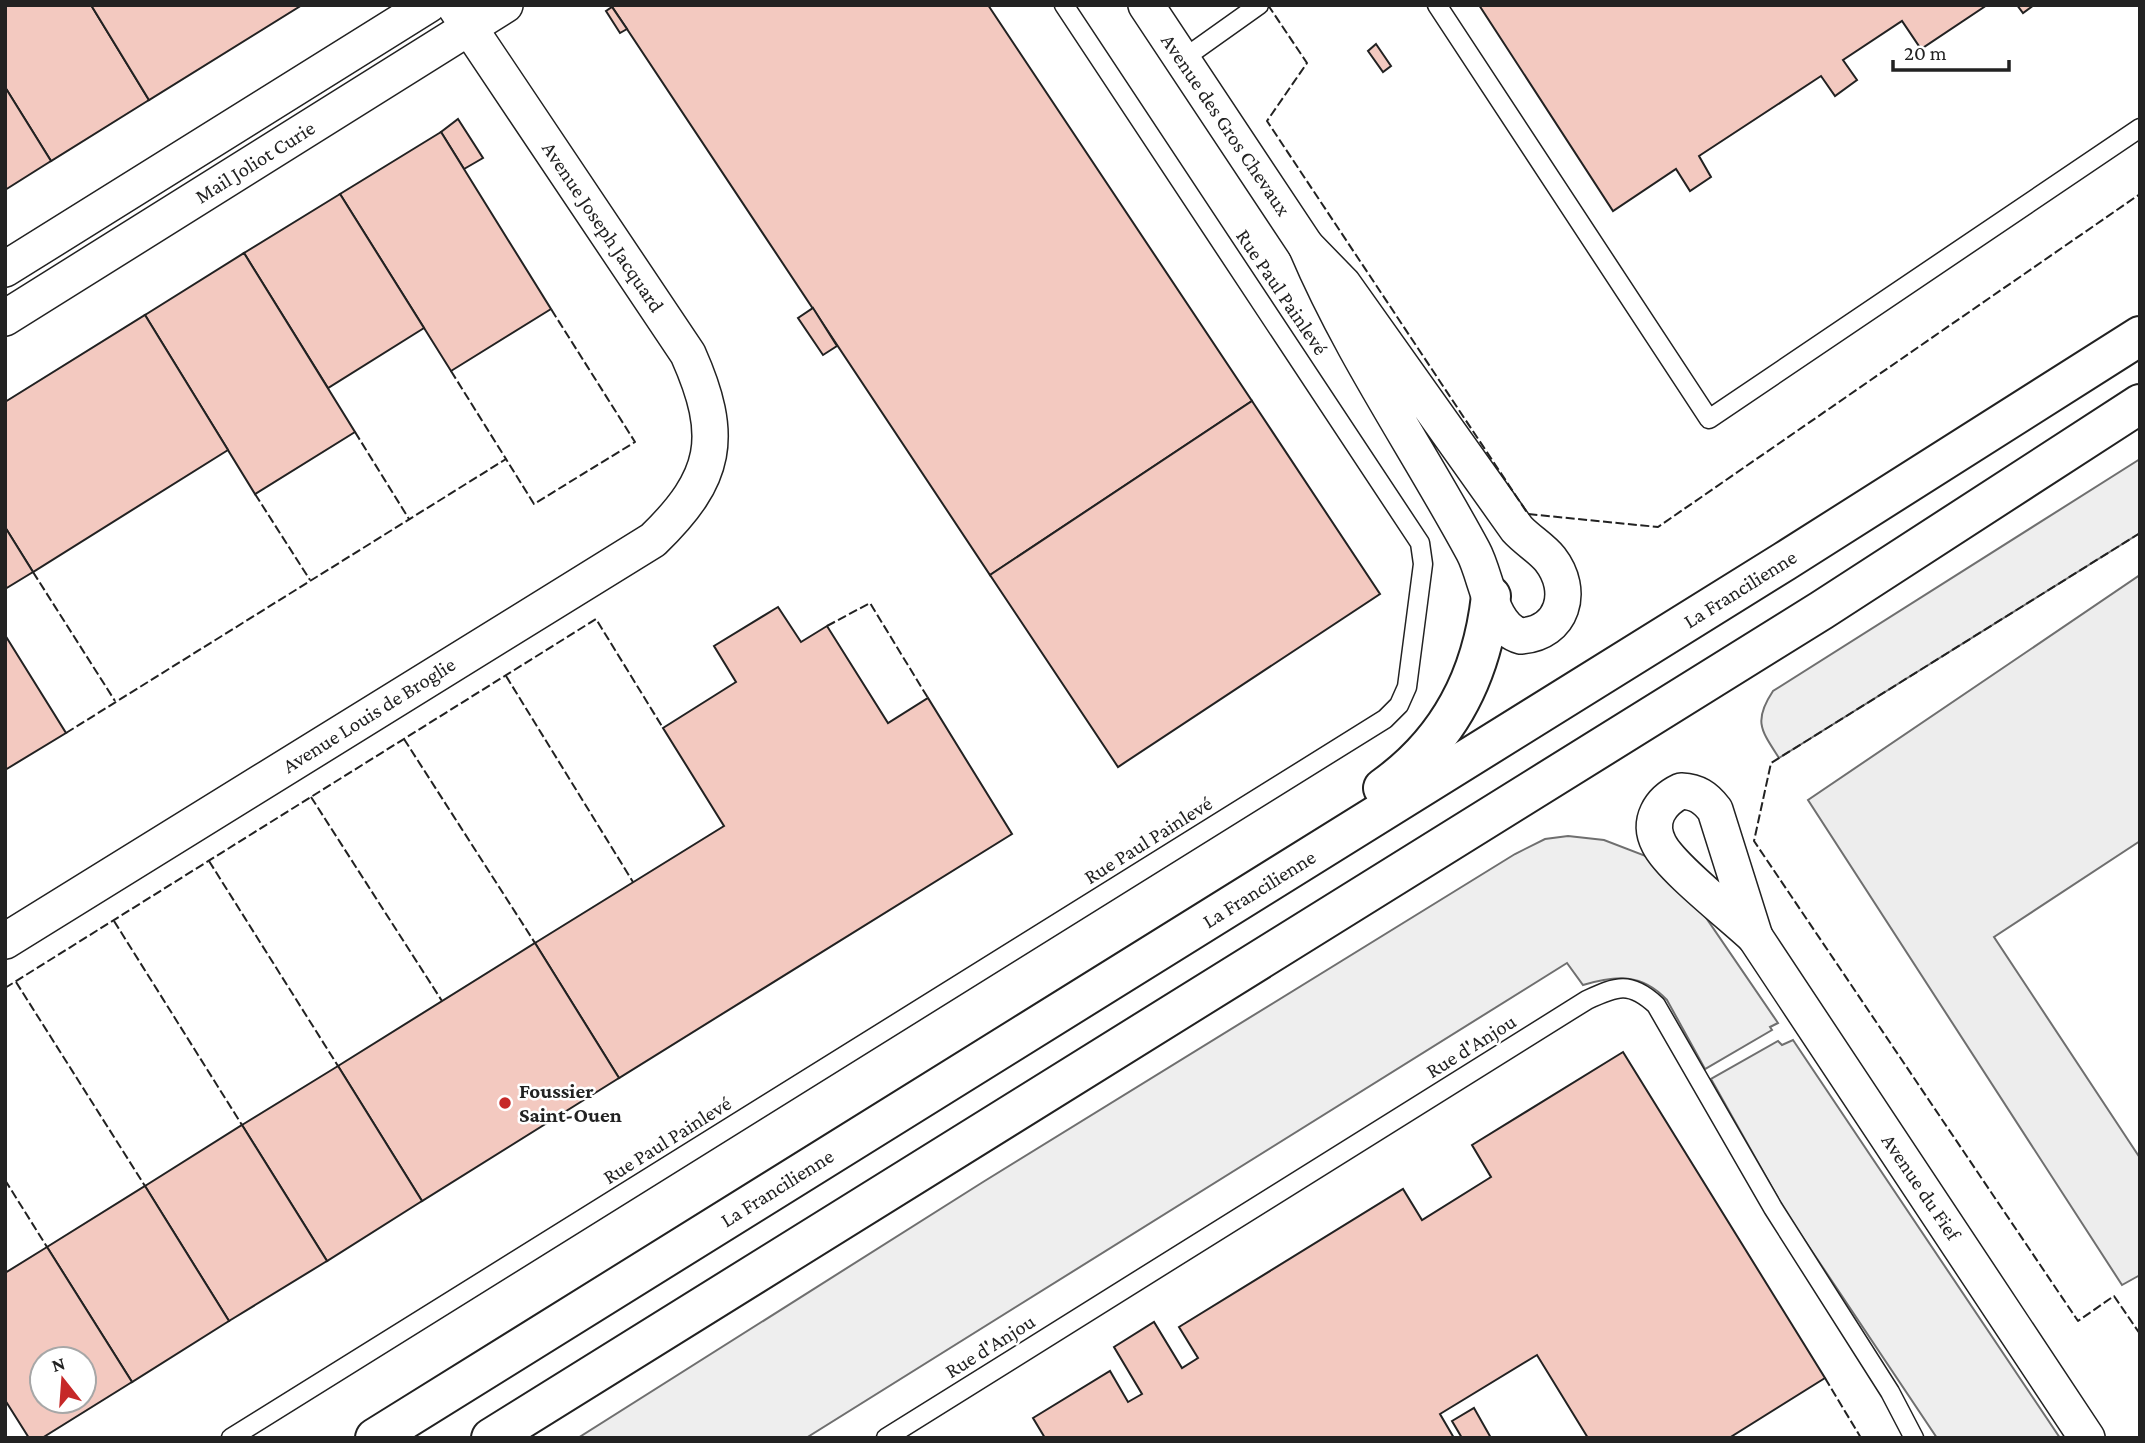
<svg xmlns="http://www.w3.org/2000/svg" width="2145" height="1443" font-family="'Crimson Pro',serif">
  <rect width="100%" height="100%" fill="#fff"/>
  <g fill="#eee" stroke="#6f6f6f" stroke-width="2">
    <path d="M2140 459V533L1779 758C1761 730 1753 721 1773 691Z"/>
    <path d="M1568 836 1604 840 1651 858 1700 909 1778 1023 1770 1027 1772 1030 1705 1069 1667 1000C1642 973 1616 975 1583 985L1567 963 806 1438H578L983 1182 1515 854 1545 839Z"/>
    <polygon points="1793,1040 2060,1438 1937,1438 1787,1214 1711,1079 1778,1041 1782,1045"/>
  </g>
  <polygon fill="#ededed" stroke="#6f6f6f" stroke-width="2" points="2140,575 2140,841 1994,937 2140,1158 2140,1275 2122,1285 1808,800"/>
  <g fill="#f3c9c0" stroke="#222" stroke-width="2" fill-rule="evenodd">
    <polygon points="5,5 91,5 149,100 51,161 5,87"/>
    <polygon points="91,5 302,5 149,100"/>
    <polygon points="611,5 988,5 1252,401 990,575"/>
    <polygon points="1479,5 1987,5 1921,49 1902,21 1843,60 1857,80 1835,96 1821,76 1699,156 1711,177 1690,191 1676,169 1613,211"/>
    <polygon points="2017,5 2034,5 2023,13"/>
    <polygon points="612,7 627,29 620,33 606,11"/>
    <polygon points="1376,44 1391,66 1383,72 1368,51"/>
    <polygon points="5,87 51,161 5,190"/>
    <polygon points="458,119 483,158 464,169 441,132"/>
    <polygon points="441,132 551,309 451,371 340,194"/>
    <polygon points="340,194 424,328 328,388 244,253"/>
    <polygon points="244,253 355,432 255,494 145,315"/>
    <polygon points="813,308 837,346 823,355 798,318"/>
    <polygon points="145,315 228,450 33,572 5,527 5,402"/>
    <polygon points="1252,401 1380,594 1118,767 990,575"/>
    <polygon points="5,527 33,572 5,589"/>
    <polygon points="778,607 801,642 827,626 888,723 928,698 1012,834 619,1078 535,943 724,826 663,728 736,682 714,646"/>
    <polygon points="5,635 66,733 5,770"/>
    <polygon points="535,943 619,1078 422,1201 338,1066"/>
    <polygon points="1623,1052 1825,1378 1729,1438 1588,1438 1537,1355 1440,1414 1454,1438 1045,1438 1033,1418 1110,1371 1128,1402 1142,1394 1114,1347 1154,1322 1182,1368 1198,1358 1179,1327 1403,1189 1422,1220 1491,1177 1472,1145"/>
    <polygon points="338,1066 422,1201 327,1261 242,1125"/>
    <polygon points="242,1125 327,1261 229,1321 145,1186"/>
    <polygon points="145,1186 229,1321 132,1382 47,1247"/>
    <path d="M47 1247 132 1382 42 1438H29L5 1400V1273ZM42 1359H84V1401H42Z"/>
    <polygon points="1474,1408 1491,1438 1462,1438 1452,1421"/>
  </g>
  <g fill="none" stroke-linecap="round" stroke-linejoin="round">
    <g stroke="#222" stroke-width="21">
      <g id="lane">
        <polyline points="1437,5 1709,419 2140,128"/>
        <polyline points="1183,59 1259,5"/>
        <polyline points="231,1438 1385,719 1399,705 1407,687 1423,564 1420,543 1064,5"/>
        <path d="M886 1438 1587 1000C1617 986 1630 981 1656 1005L1773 1208 1890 1392 1914 1438"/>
      </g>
    </g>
    <g stroke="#222" stroke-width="38">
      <g id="street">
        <polyline points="1146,5 1306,246"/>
        <path d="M1306 246 1343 284 1517 529C1527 540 1541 548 1550 559 1575 591 1563 633 1521 636 1490 628 1487 576 1473 551 1418 449 1351 353 1306 246Z"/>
        <polyline points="5,269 428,5"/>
        <polyline points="5,318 505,5"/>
        <path d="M1681 791C1697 792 1705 797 1715 810L1755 937C1733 916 1671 868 1659 844 1647 821 1660 801 1681 791Z"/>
        <polyline points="1755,937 2087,1438"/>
        <path d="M5 941 653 540C717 478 725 437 688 354L454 5"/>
      </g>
    </g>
    <g stroke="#222" stroke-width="42">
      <g id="highway">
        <path d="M1383 788C1449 741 1482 676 1491 596"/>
        <polyline points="375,1438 1785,561 2140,336"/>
        <polyline points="491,1438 1822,610 2140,404"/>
      </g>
    </g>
    <use href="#lane" stroke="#fff" stroke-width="18"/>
    <use href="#street" stroke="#fff" stroke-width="35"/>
    <use href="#highway" stroke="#fff" stroke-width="38"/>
    <g stroke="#222" stroke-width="2" stroke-dasharray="9 3.5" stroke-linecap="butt">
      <polyline points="1268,5 1307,63 1267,121 1528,514 1658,527 2140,194"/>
      <polyline points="451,371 506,459"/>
      <polyline points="355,432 409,519"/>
      <polyline points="255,494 310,580"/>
      <polyline points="2140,533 1771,763 1754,841 2078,1321 2114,1296 2140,1334"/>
      <polyline points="33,572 115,701"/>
      <polyline points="827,626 870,603 928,698"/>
      <polyline points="506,676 633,882"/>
      <polyline points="66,733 506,459 534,504 635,442 551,309"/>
      <polyline points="404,739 535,943"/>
      <polyline points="311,797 442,1001"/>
      <polyline points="209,861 338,1066"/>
      <polyline points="114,921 242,1125"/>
      <polyline points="16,982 145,1186"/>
      <polyline points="5,988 596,619 663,728"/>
      <polyline points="5,1180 47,1247"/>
      <polyline points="1825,1378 1861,1438"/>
    </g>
  </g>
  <circle fill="#c62828" stroke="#fff" stroke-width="2.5" cx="505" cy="1103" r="7"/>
  <g text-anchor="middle" stroke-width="5" stroke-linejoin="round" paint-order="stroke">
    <g font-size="21" fill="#222" stroke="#fff">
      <text transform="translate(1226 125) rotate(56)" y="7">Avenue des Gros Chevaux</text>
      <text transform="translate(255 162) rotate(-32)" y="7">Mail Joliot Curie</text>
      <text transform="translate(603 227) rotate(56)" y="7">Avenue Joseph Jacquard</text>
      <text transform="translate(1282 292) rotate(56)" y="7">Rue Paul Painlevé</text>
      <text transform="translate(1740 589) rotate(-32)" y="7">La Francilienne</text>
      <text transform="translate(369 715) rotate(-32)" y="7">Avenue Louis de Broglie</text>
      <text transform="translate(1148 840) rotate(-32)" y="7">Rue Paul Painlevé</text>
      <text transform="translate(1259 889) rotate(-32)" y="7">La Francilienne</text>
      <text transform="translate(1471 1046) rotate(-32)" y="7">Rue d'Anjou</text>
      <text transform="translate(667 1140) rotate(-32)" y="7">Rue Paul Painlevé</text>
      <text transform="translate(1921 1187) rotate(56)" y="7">Avenue du Fief</text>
      <text transform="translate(777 1188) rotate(-32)" y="7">La Francilienne</text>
      <text transform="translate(990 1346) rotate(-32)" y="7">Rue d'Anjou</text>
    </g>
    <g font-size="21" font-weight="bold" fill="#222" stroke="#fff" text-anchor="start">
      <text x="519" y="1098">Foussier<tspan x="519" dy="24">Saint-Ouen</tspan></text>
    </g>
  </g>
  <rect width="2145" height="1443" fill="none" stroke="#222222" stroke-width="14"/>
  <g transform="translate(63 1380) rotate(343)"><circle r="33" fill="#ffffff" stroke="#a7a7a7" stroke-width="2"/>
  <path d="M0-5L12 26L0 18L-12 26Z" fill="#c62828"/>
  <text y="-10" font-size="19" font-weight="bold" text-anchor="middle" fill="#222222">N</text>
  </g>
  <path d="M1893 60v10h116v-10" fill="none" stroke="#222222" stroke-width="3.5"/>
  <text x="1904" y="60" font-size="21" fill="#222222" stroke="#ffffff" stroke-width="5" paint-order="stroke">20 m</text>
</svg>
